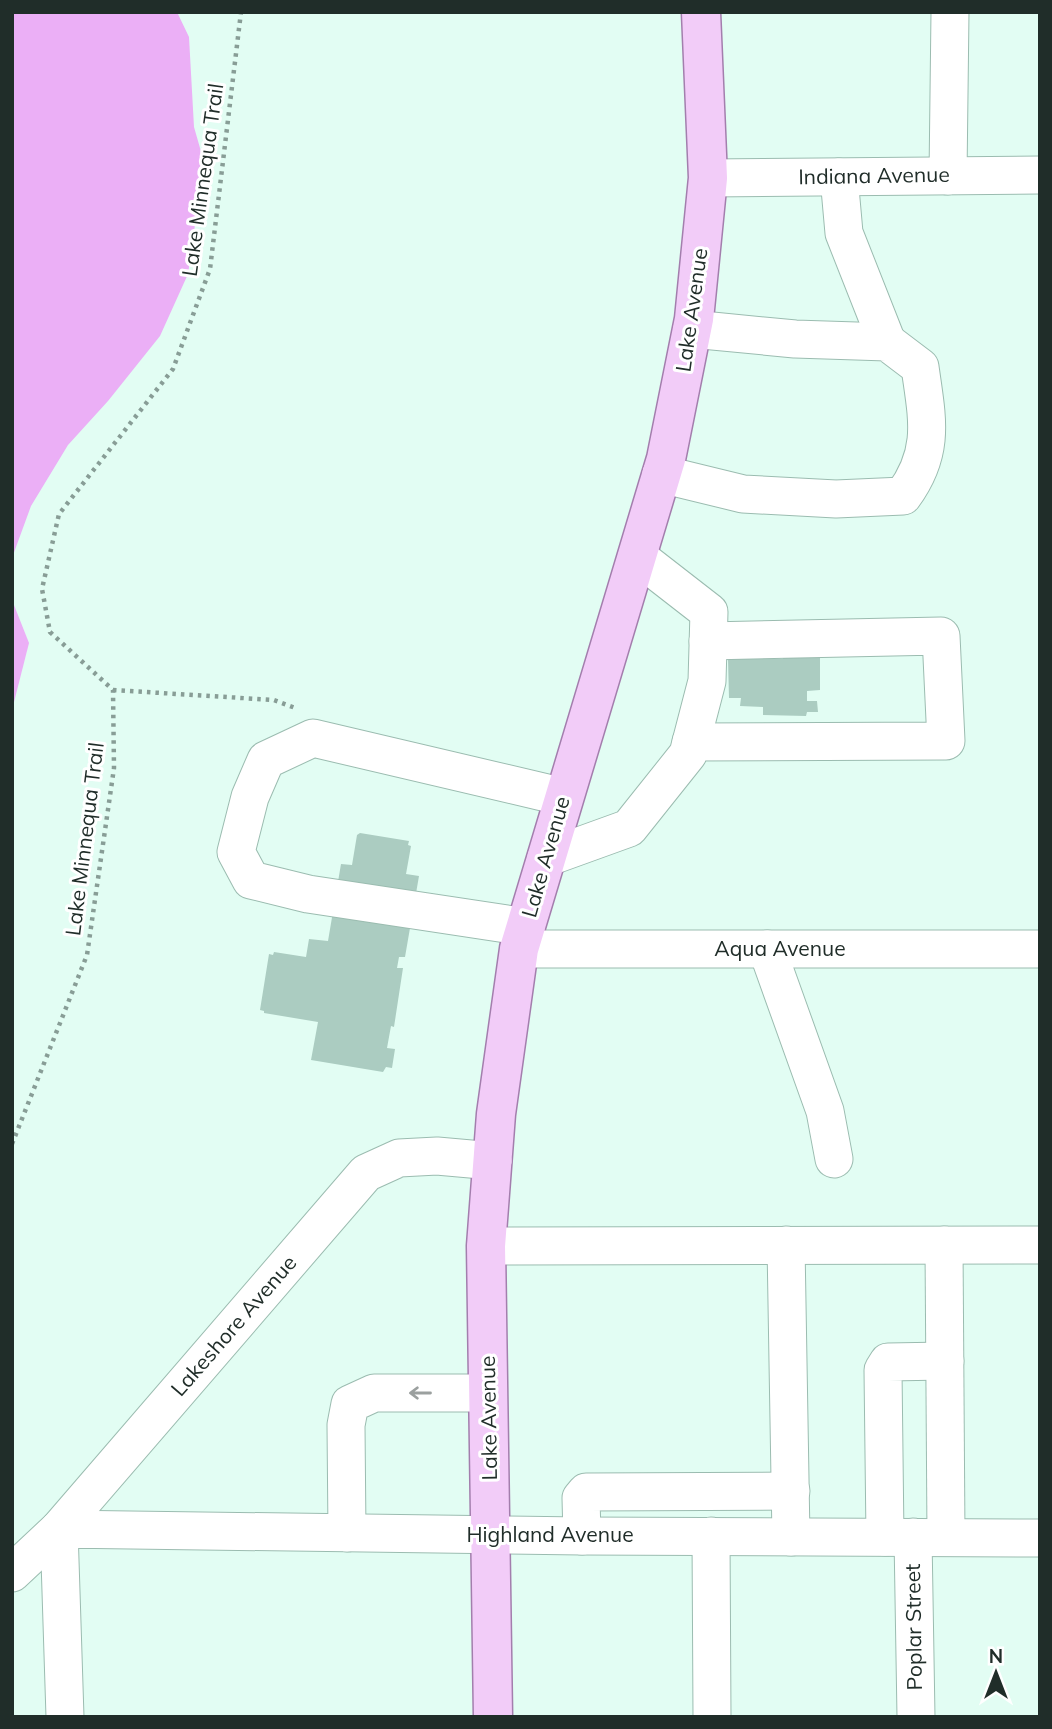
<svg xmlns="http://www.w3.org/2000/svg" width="1052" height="1729" font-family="Mulish,sans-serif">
  <rect width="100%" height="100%" fill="#e2fdf3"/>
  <g fill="#ebaff6">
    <polygon points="12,12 177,12 189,37 194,127 204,162 188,274 160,336 108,401 68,445 31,506 12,558"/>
    <polygon points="12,600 29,643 12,710"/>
  </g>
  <g fill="#abccc1">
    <polygon points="820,652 820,690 807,691 807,701 817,701 818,712 807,712 806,716 763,715 763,707 740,706 741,698 729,698 728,659 761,659 761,656 774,656 774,659 783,659 782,653"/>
    <polygon points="360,833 409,841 408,845 411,846 406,874 419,876 405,957 399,957 397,968 403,968 394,1027 391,1026 387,1048 395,1049 392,1068 386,1067 383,1072 311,1060 318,1022 264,1013 264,1011 260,1010 269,954 273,955 274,952 306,957 309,939 328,941 341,864 352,865 357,835"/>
  </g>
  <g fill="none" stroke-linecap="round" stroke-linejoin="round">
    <g stroke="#9bbcb0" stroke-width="39">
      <g id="minor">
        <polyline points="948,176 950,12"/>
        <polyline points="839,177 844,233 887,342"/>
        <polyline points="708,178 1040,175"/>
        <path d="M661 474 743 494 836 499 903 496C936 451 927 418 920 367L887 342 795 339 692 329"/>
        <polyline points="691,742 946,741 941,636 708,641"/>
        <polyline points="546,858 629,828 688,754 707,681 709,612 637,556"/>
        <polyline points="526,927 308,894 251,880 236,852 250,797 266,760 313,738 564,797"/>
        <polyline points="519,949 1040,949"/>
        <polyline points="767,949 825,1111 834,1159"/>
        <polyline points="786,1245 791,1537"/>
        <polyline points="944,1245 946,1537"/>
        <polyline points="486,1246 1040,1245"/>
        <polyline points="347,1533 346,1425 350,1404 374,1393 488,1393"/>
        <polyline points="582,1536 581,1498 586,1492 791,1491"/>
        <polyline points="711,1536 712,1717"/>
        <polyline points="885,1537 883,1370 888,1362 945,1361"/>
        <polyline points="913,1537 916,1717"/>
        <polyline points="12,1573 59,1529 366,1173 399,1158 437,1156 493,1161"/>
        <polyline points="65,1717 59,1529 582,1536 1040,1538"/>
      </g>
    </g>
    <g stroke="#a37ead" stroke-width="41">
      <polyline id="major" points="493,1717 486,1246 496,1114 519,949 666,459 694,319 708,178 701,12"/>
    </g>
    <g stroke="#889d96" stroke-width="4.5" stroke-dasharray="3.5 5" stroke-linecap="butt">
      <polyline points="113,690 274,700 298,709"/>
      <polyline points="12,1144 87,955 114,768 113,690 50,632 42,589 59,514 173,369 210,269 241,12"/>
    </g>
    <use href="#minor" stroke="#fff" stroke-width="37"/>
    <use href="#major" stroke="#f2ccf8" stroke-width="38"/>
  </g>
  <defs><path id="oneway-shaft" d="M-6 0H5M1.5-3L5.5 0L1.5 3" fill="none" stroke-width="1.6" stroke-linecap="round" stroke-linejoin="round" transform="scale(1.75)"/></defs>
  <use stroke="#9ba09f" href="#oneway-shaft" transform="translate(420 1393) rotate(180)"/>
  <g text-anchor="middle" stroke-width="6" stroke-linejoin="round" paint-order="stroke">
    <g font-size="21" fill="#202d29" stroke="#fff">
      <text transform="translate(874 176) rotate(-1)" y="7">Indiana Avenue</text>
      <text transform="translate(203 180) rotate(-82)" y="7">Lake Minnequa Trail</text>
      <text transform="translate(692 310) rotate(-82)" y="7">Lake Avenue</text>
      <text transform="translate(85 839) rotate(-83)" y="7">Lake Minnequa Trail</text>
      <text transform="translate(546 857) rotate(-74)" y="7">Lake Avenue</text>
      <text x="780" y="956">Aqua Avenue</text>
      <text transform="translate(234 1326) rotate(-49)" y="7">Lakeshore Avenue</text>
      <text transform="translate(489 1418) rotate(-91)" y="7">Lake Avenue</text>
      <text x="550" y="1542">Highland Avenue</text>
      <text transform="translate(914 1627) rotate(-91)" y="7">Poplar Street</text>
    </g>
  </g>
  <rect width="1052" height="1729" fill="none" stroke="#202d29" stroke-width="28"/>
  <g transform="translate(996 1673)" stroke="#ffffff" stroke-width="5" paint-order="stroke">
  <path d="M0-5L12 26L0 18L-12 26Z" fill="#202d29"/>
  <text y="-10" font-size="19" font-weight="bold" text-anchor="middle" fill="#202d29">N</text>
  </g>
</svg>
